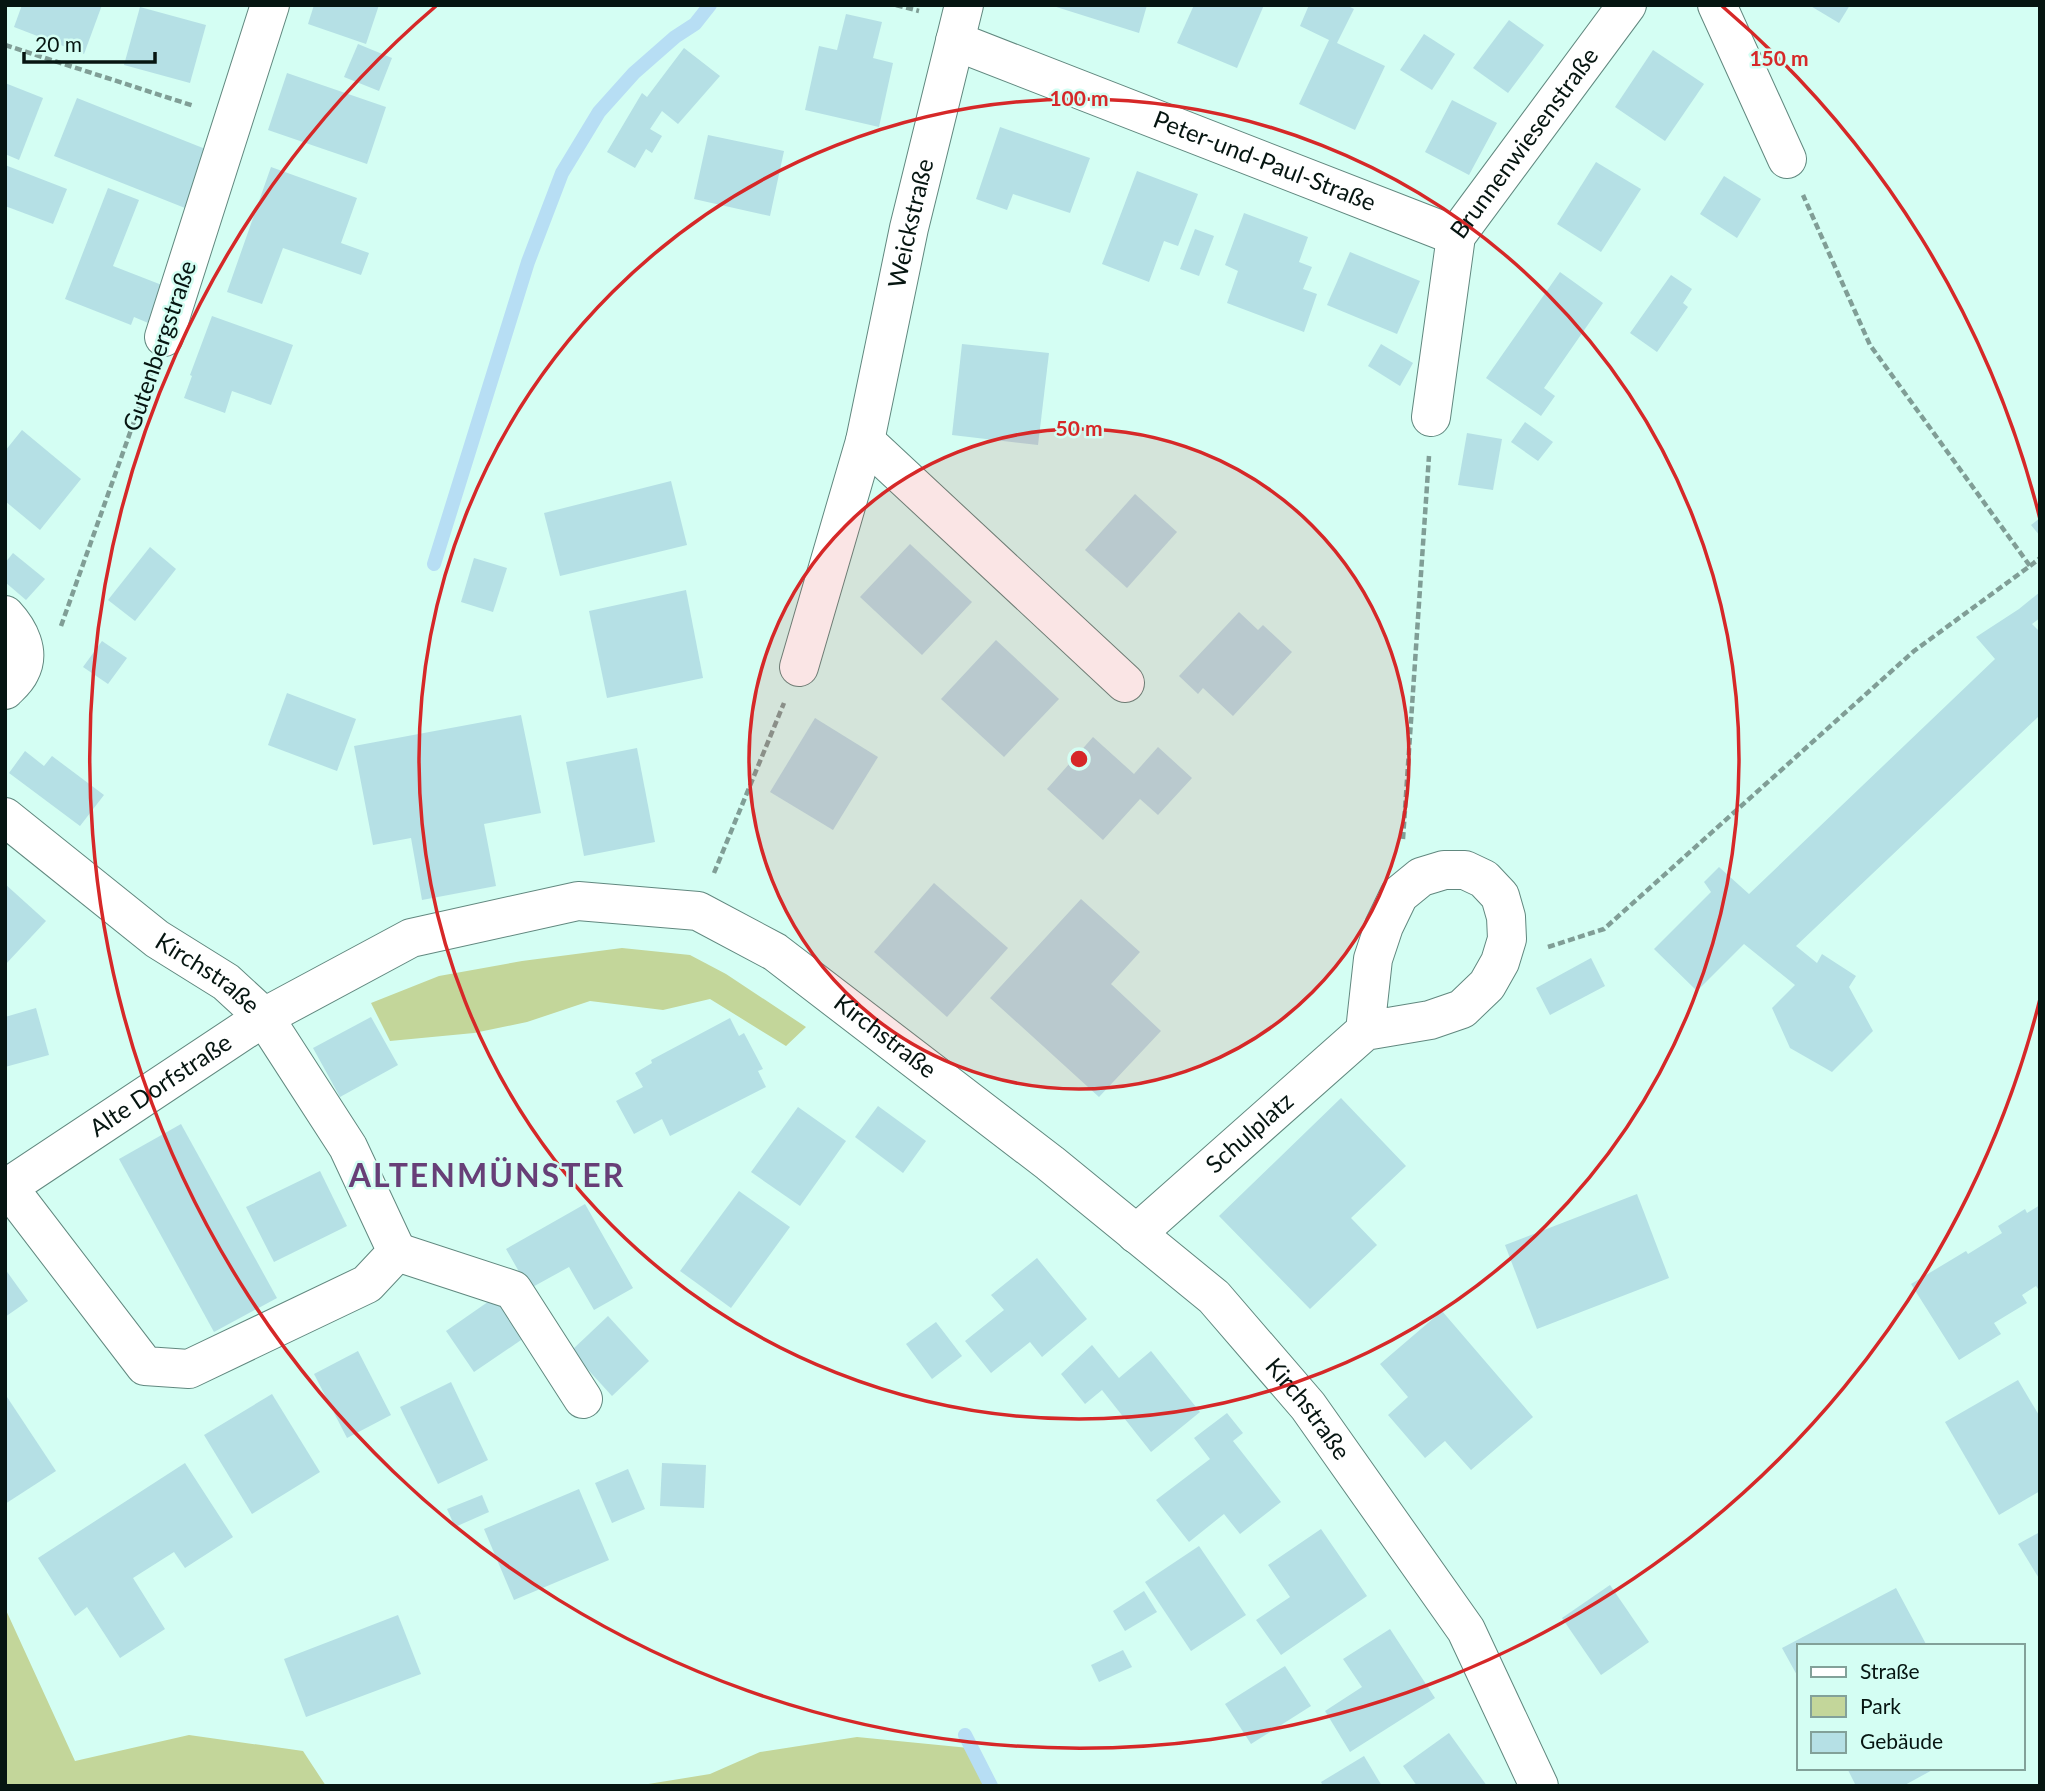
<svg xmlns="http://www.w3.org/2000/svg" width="2045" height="1791" font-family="Lato,sans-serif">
  <rect width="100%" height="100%" fill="#d4fef3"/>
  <g fill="#c3d69a">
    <polygon points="622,948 690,955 726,974 806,1027 786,1046 710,999 663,1010 590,1001 527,1022 474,1033 390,1041 371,1003 439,976 522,961"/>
    <polygon points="5,1608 75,1761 189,1735 303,1751 326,1786 5,1786"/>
    <polygon points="857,1737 969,1748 988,1786 636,1786 710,1774 760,1752"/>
  </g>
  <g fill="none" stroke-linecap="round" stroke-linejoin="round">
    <g stroke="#b7def4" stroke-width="14">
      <polyline points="434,564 528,262 562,173 599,112 634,73 675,37 695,24 710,5"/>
      <polyline points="965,1735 991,1786"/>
    </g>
  </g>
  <g fill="#b5e0e5">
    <polygon points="22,5 102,5 84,54 14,27"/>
    <polygon points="314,5 379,5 366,44 308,24"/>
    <polygon points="1050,5 1147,5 1139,33"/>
    <polygon points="1194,5 1264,5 1237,68 1177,43"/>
    <polygon points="1309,5 1346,5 1354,9 1337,43 1385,66 1355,130 1299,104 1329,40 1300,26"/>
    <polygon points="1809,5 1850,5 1839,23"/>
    <polygon points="140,7 206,25 190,83 124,65"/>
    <polygon points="846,14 882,22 873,58 893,63 879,127 805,110 819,46 837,50"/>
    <polygon points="1509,20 1544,45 1508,93 1473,68"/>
    <polygon points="1424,34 1455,54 1432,90 1400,70"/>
    <polygon points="358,44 392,58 379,91 344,77"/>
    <polygon points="684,48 720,76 678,124 662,111 650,129 662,136 652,153 646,149 635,168 607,152 642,93 647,97"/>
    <polygon points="1653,50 1704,84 1665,141 1615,107"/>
    <polygon points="287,73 386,107 367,164 268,130"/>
    <polygon points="5,83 43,98 19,160 5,154"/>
    <polygon points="77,98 208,150 185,208 54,156"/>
    <polygon points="1452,100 1497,123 1469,175 1425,152"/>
    <polygon points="1000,127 1090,158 1070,213 1013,194 1007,210 976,199"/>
    <polygon points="708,135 784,151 770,216 694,199"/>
    <polygon points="1596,162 1641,189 1601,252 1557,224"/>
    <polygon points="5,165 67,189 53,224 5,206"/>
    <polygon points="271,167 357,198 341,243 369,253 361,275 283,248 262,304 227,292"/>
    <polygon points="1137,171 1198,194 1178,246 1164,241 1149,282 1102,264"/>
    <polygon points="1724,176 1761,199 1737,238 1700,214"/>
    <polygon points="108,188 139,200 113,266 167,287 153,325 134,317 131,325 65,299"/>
    <polygon points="1244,213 1308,237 1299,262 1312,267 1303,289 1317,294 1304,332 1227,303 1238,271 1225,265"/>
    <polygon points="1195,229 1214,236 1199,276 1180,269"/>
    <polygon points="1350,252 1420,281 1397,334 1327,305"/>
    <polygon points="1560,272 1603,303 1544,388 1555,396 1541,416 1486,378"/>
    <polygon points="1671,275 1692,289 1683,303 1688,307 1657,352 1630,333"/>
    <polygon points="212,316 293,345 271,405 232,391 225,413 184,398 192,376 190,375"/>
    <polygon points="962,344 1049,353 1038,445 952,435"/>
    <polygon points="1381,344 1413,363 1400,386 1368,366"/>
    <polygon points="1525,422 1553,442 1538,461 1511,442"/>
    <polygon points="22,430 81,479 40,530 5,501 5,451"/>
    <polygon points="1467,433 1502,439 1493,490 1458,485"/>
    <polygon points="671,481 687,545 560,576 544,513"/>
    <polygon points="1135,494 1177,532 1127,588 1085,550"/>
    <polygon points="2040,518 2040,536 2031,525"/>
    <polygon points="910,544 972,602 922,655 860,597"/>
    <polygon points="150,547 176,569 135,621 108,600"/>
    <polygon points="13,553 45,579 26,600 5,582 5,563"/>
    <polygon points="474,558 507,568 493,612 461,602"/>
    <polygon points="686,590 703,678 607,698 589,611"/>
    <polygon points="2040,592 2040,618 2032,624 2040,632 2040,719 2038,717 1796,946 1817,963 1822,954 1856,976 1849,987 1873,1031 1832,1072 1790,1048 1772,1008 1795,985 1744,944 1697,991 1654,949 1711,892 1704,882 1719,867 1749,894 1995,659 1976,637 2019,609"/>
    <polygon points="1239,612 1258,630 1263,625 1292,652 1233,716 1203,688 1198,694 1179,676"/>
    <polygon points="996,640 1059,699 1004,757 941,699"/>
    <polygon points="102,641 127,658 108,684 83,667"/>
    <polygon points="287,693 356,719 337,771 268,745"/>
    <polygon points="521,715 541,813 484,824 496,886 422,900 411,838 373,845 354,746"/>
    <polygon points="815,718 878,757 833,830 770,792"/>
    <polygon points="1093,737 1134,774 1158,747 1192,778 1158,815 1140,799 1103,840 1047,789"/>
    <polygon points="637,748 655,842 584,856 566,762"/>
    <polygon points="25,751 44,766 52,756 104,795 80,826 9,773"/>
    <polygon points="934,883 1008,948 947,1017 874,952"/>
    <polygon points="5,884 46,921 5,965"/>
    <polygon points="1081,899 1140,952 1111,984 1161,1031 1099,1097 990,998"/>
    <polygon points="1591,958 1605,986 1550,1015 1536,988"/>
    <polygon points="36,1008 49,1055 5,1067 5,1017"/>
    <polygon points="371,1017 398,1065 340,1097 313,1048"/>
    <polygon points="730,1018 739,1036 744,1033 763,1069 758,1071 766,1087 670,1136 662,1119 634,1134 616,1101 643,1087 635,1073 652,1063 651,1060"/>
    <polygon points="1341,1098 1406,1166 1351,1218 1377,1245 1310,1309 1219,1216"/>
    <polygon points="878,1106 926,1141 903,1173 855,1137"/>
    <polygon points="798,1107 846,1141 800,1206 751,1172"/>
    <polygon points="181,1124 277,1298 214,1332 119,1159"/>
    <polygon points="320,1171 347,1226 274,1262 246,1207"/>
    <polygon points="739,1191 790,1227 731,1308 680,1271"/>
    <polygon points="1637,1194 1669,1278 1537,1329 1505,1245"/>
    <polygon points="585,1204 633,1288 594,1310 569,1267 529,1289 506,1249"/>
    <polygon points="2040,1205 2040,1292 2036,1286 2022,1295 2027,1303 1994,1323 2001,1334 1959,1360 1911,1284 1966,1251 1968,1254 2002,1233 1998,1226 2025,1209 2027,1213"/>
    <polygon points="1037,1258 1087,1319 1042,1357 1030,1342 991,1373 965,1341 1004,1310 991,1295"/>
    <polygon points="5,1269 28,1301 5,1317"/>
    <polygon points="495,1297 524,1338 474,1372 446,1331"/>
    <polygon points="1442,1311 1533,1417 1471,1470 1445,1441 1425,1458 1388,1415 1408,1397 1380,1364"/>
    <polygon points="608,1316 649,1361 612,1396 571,1351"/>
    <polygon points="936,1322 962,1356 932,1379 906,1344"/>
    <polygon points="1092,1345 1119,1378 1151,1351 1200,1412 1151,1452 1102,1390 1085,1404 1061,1374"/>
    <polygon points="358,1351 391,1415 347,1438 314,1374"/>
    <polygon points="2018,1380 2040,1417 2040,1491 1999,1515 1945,1422"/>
    <polygon points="451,1382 488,1460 438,1484 400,1407"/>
    <polygon points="5,1394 56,1471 5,1504"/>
    <polygon points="272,1394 320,1472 252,1514 204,1435"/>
    <polygon points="1227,1413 1243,1433 1233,1441 1281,1502 1240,1534 1224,1514 1189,1542 1156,1500 1210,1459 1194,1438"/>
    <polygon points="185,1463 233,1537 185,1568 174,1552 133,1578 165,1629 120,1658 87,1607 75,1616 38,1558"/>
    <polygon points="662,1463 706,1465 704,1508 660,1506"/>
    <polygon points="628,1469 645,1509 612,1523 595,1483"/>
    <polygon points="579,1489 609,1560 514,1600 484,1529"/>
    <polygon points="482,1495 489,1512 455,1527 447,1509"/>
    <polygon points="1321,1529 1367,1596 1281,1655 1256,1620 1290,1597 1268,1565"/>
    <polygon points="2040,1532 2040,1580 2018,1544"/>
    <polygon points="1199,1546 1246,1615 1191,1651 1145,1582"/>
    <polygon points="1610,1585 1649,1642 1601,1675 1562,1618"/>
    <polygon points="1896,1588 1927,1646 1798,1646 1798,1677 1782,1648"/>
    <polygon points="1144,1591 1157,1612 1125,1631 1113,1611"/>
    <polygon points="398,1615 421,1674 306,1717 284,1659"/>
    <polygon points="1390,1629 1435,1698 1350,1752 1325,1711 1362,1687 1343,1659"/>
    <polygon points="1123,1650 1132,1667 1099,1682 1091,1665"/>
    <polygon points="1285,1666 1311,1706 1251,1744 1225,1704"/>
    <polygon points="1449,1733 1487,1786 1417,1786 1403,1766"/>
    <polygon points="1364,1756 1382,1786 1323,1786 1321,1782"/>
    <polygon points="1847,1768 1936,1768 1903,1786 1856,1786"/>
  </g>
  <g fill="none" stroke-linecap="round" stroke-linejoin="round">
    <g stroke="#61887f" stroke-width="40">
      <g id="minor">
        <polyline points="1717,5 1787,159"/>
        <path id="s1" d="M955 41 1456 236"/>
        <polyline points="164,337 270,5"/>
        <path id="s2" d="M1431 417 1456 236 1627 5"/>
        <polyline points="865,441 1125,683"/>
        <path d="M5 615C19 630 31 652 20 672 17 679 10 685 5 690"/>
        <path id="s3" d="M799 667 865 441 909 228 964 5"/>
        <path id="s4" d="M5 1189 264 1017 348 1147 397 1252 367 1284 189 1369 145 1366 8 1187"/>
        <path id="s5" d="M1136 1234 1365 1031 1430 1020 1462 1009 1487 985 1500 962 1507 939 1506 917 1500 896 1484 879 1465 870H1444L1421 877 1399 895 1384 926 1373 959 1365 1031"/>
        <polyline points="397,1252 513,1290 583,1399"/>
      </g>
    </g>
    <g stroke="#61887f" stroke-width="40">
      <g id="tertiary">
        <path id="s6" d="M5 817 157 939 226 982 264 1017 411 938 578 901 698 911 775 952 1050 1163 1214 1297 1308 1406 1466 1630 1539 1786"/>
      </g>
    </g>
    <g stroke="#809e96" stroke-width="4.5" stroke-dasharray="7 3.5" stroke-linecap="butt">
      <polyline points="896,5 919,11"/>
      <polyline points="5,45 194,106"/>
      <polyline points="2030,566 2040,558"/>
      <polyline points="61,626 151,374"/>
      <polyline points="1403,839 1429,456"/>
      <polyline points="714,873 784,703"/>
      <polyline points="1548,947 1604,929 1914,651 2030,566 1870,345 1803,195"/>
    </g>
    <use href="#minor" stroke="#fff" stroke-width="38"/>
    <use href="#tertiary" stroke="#fff" stroke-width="38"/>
  </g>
  <circle cx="1079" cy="759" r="330" fill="#d62828" fill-opacity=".12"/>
  <g fill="none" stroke="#d62828" stroke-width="3.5">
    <circle cx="1079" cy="759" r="330"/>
    <circle cx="1079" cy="759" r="660"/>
    <path d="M2040 999A990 990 0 1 1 436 6M1722 6A990 990 0 0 1 2040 519"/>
  </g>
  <g text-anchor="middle" stroke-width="5" stroke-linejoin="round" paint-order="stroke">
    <g font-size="24" fill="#061511" stroke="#d4fef3">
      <text dy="8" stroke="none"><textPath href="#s2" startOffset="298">Brunnenwiesenstraße</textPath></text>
      <text dy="8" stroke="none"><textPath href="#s1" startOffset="332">Peter-und-Paul-Straße</textPath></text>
      <text dy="8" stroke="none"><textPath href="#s3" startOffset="458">Weickstraße</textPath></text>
      <text transform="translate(160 346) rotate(-71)" y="8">Gutenbergstraße</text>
      <text dy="8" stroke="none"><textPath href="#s6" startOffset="256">Kirchstraße</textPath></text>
      <text dy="8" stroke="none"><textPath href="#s6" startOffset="1012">Kirchstraße</textPath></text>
      <text dy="8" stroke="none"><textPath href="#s4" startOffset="187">Alte Dorfstraße</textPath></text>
      <text dy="8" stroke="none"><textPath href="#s5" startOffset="152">Schulplatz</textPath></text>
      <text dy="8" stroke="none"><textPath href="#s6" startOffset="1578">Kirchstraße</textPath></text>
    </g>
    <g font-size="32" font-weight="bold" letter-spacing="2" fill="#673f77" stroke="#d4fef3">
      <text x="487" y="1187">ALTENMÜNSTER</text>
    </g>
  </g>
  <circle cx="1079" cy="759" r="10" fill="#d62828" stroke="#d4fef3" stroke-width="3.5"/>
  <g font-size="21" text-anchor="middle" font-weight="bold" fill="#d62828" stroke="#d4fef3" stroke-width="5" stroke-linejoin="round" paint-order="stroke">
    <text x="1779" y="66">150 m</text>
    <text x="1079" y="106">100 m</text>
    <text x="1079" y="436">50 m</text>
  </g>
  <rect width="2045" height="1791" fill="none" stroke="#061511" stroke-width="14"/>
  <rect x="1797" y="1644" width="228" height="126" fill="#d4fef3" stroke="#82a199" stroke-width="2"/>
  <rect x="1811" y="1667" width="35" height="10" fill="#ffffff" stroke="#82a199" stroke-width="2"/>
  <text x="1860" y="1679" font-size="21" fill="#061511">Straße</text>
  <rect x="1811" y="1696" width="35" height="21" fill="#c3d69a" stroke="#82a199" stroke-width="2"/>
  <text x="1860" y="1714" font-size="21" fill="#061511">Park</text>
  <rect x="1811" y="1732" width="35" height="21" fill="#b5e0e5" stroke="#82a199" stroke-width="2"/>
  <text x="1860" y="1749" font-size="21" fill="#061511">Gebäude</text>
  <path d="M24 52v10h131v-10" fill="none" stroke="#061511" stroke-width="3.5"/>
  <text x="35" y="52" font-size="21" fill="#061511" stroke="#d4fef3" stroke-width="5" paint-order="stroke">20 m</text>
</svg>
